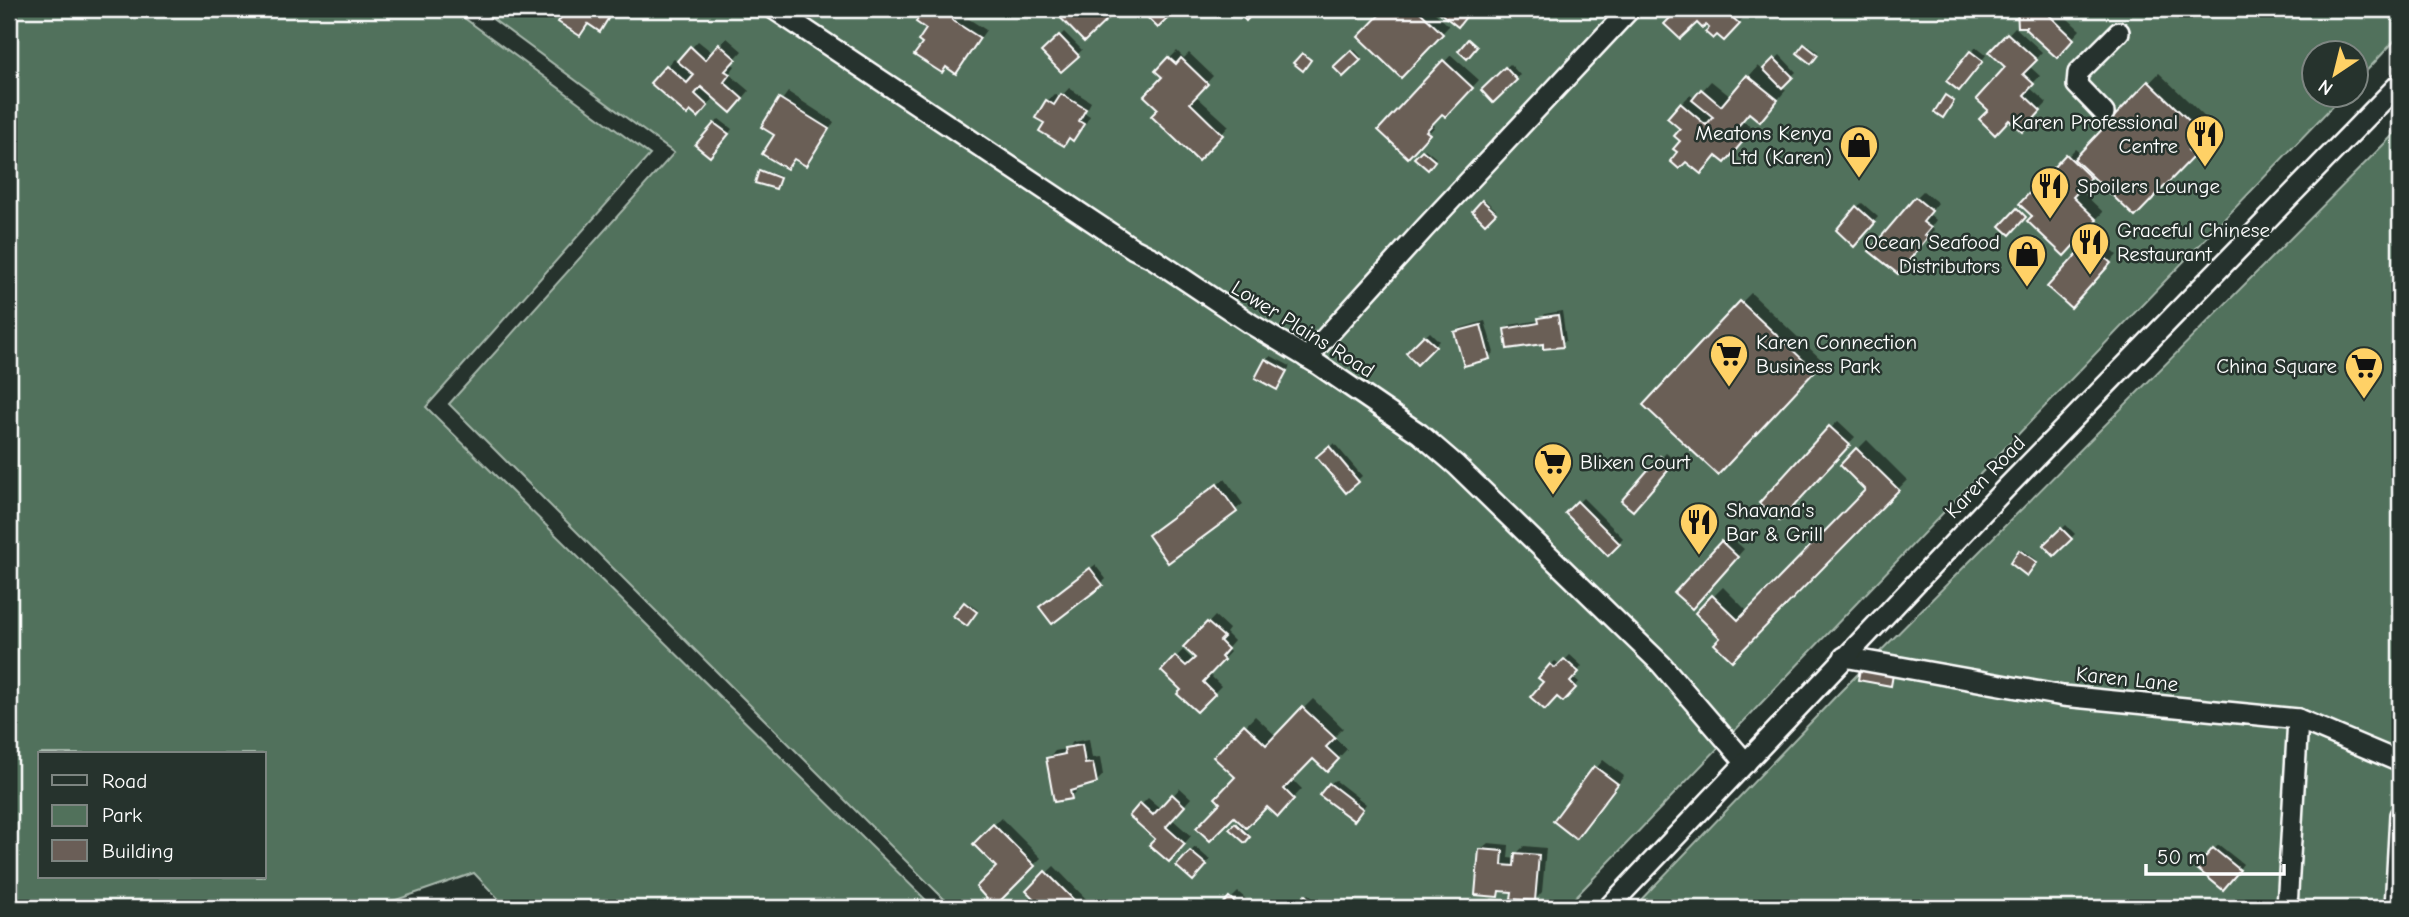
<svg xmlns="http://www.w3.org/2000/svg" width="2409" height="917" font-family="'Comic Neue',sans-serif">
  <rect width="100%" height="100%" fill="#26332d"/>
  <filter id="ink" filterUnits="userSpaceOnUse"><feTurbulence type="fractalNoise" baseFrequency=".0143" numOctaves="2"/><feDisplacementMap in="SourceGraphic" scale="14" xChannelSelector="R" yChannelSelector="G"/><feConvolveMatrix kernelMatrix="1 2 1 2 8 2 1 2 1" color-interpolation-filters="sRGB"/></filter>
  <g filter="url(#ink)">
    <g fill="#51715b" stroke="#a8b8ad" stroke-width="2" fill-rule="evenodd">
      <path d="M9 9H452L650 155 426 407 934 908H507L474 873 373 908H9ZM40 754H264V877H40Z"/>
      <polygon points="479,9 2400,9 2400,35 2357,81 2356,52 2314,52 2314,94 2343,95 1565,908 953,908 449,404 674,153"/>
      <polygon points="2400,128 2400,908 1633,908 1838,694"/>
    </g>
    <g fill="#0007">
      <polygon points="569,9 615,9 599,30 589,23 580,34 561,22"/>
      <polygon points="885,9 898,9 893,14"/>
      <polygon points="926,9 960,9 958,12 986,30 956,72 925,43 928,29 918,22"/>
      <polygon points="1388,9 1431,9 1449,26 1401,76 1360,37"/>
      <polygon points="1681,9 1740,9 1745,16 1724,38 1706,22 1697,21 1667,24"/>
      <polygon points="2019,9 2057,9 2080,30 2057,55 2030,25 2020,26"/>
      <polygon points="2015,27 2042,52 2029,66 2040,76 2029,87 2047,103 2022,129 2009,118 1990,110 2008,67 1992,52"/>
      <polygon points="1064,32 1082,50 1061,70 1044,52"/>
      <polygon points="727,38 742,51 731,63 735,66 729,74 749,91 738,104 715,97 705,109 667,66 674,59 678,62 698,41 713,53"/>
      <polygon points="1807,44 1818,52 1811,61 1800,53"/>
      <polygon points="1976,47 1986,55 1963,84 1949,80"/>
      <polygon points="1354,49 1361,57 1343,75 1336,67"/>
      <polygon points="1177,51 1184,58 1189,53 1213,76 1195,95 1229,126 1198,159 1165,77 1158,71"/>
      <polygon points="1451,55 1479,80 1446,115 1443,111 1432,123 1435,126 1408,156 1381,130"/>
      <polygon points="1780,55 1796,72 1781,86 1786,90 1769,110 1750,112 1742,120 1753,129 1734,152 1717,154 1679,152 1683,140 1681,104 1690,95 1695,99 1711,81 1731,97 1758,66 1764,71"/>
      <polygon points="1510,64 1520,75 1493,101 1483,90"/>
      <polygon points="2159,73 2211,123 2196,140 2202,145 2135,215 2093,174 2079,189 2103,212 2064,253 2034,216 2022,204 2075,149 2081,154"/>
      <polygon points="1069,88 1091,102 1085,113 1090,116 1080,132 1064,144 1047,122 1047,101 1054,94 1060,98"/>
      <polygon points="788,92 834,122 812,157 805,164 795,158 787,167 777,134 763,126"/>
      <polygon points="719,119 732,129 715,151 715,124"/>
      <polygon points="1425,149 1436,158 1428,168 1417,158"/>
      <polygon points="762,170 780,176 776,187 760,171"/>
      <polygon points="1923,191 1938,203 1929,214 1936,220 1931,227 1934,230 1905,265 1916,198"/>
      <polygon points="1485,200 1496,210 1485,222 1474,211"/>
      <polygon points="1862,203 1878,217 1854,244 1857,207"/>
      <polygon points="2096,236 2117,255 2077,299 2050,287"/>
      <polygon points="1751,293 1823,361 1728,463 1741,303"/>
      <polygon points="1562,311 1566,340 1562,345 1544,342 1506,329 1510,325 1541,320 1545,314"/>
      <polygon points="1485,321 1494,353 1489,357 1456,332 1461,328"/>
      <polygon points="1430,332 1439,341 1417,362 1408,353"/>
      <polygon points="1271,356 1290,366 1277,388 1266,360"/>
      <polygon points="1838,421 1855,437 1787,512 1831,428"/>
      <polygon points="1867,440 1907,480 1732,658 1723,638 1697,613 1723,587 1748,612 1868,490 1842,465"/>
      <polygon points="1334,443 1362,476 1346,490 1319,458"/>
      <polygon points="1666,453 1675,461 1637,504 1624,501"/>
      <polygon points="1225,479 1243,504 1168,560 1157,528"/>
      <polygon points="1583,498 1623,538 1608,553 1568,513"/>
      <polygon points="2066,525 2075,534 2054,554 2045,545"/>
      <polygon points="1729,536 1744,549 1699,599 1722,543"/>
      <polygon points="2022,549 2037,560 2027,573 2012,563"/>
      <polygon points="1095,565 1106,579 1102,583 1045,602"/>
      <polygon points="967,602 978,610 966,624 956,616"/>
      <polygon points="1215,616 1229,629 1226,633 1234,641 1227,649 1230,652 1209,674 1221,686 1197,710 1183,690 1163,671 1183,650 1194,661 1197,658 1186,647"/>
      <polygon points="1570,655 1582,666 1573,677 1579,682 1563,700 1540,677 1555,661 1560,665"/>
      <polygon points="1313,699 1343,728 1334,737 1347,749 1327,770 1313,757 1292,779 1302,789 1278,814 1267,804 1244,828 1250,834 1245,840 1232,829 1240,820 1222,803 1237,777 1216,757 1255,716 1276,736"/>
      <polygon points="1089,739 1092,758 1100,757 1103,775 1096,782 1078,787 1078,790 1071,797 1048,759 1055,751 1066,749 1073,742"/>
      <polygon points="1603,760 1624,776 1583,829 1555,820"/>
      <polygon points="1335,780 1366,804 1358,815 1330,784"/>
      <polygon points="1180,788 1191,798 1172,819 1191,836 1176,853 1141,805 1148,798 1161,809"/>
      <polygon points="1001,818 1041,858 994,904 999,867 975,844"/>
      <polygon points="1488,843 1509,845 1508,858 1517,859 1517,853 1524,846 1546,848 1542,892 1535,900 1514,891 1503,890 1498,895 1480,850"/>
      <polygon points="2219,845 2243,864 2227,884 2214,849"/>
      <polygon points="1195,847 1210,860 1193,879 1178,866"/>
      <polygon points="1054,866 1089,902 1083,908 1046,908 1028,891"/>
      <polygon points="1238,892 1256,908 1222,908"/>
      <polygon points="1308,894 1316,901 1310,908 1295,908"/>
      <polygon points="1495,899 1523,902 1522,908 1493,908"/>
      <polygon points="1633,903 1637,908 1626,908"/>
    </g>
    <g fill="#6a5e57" stroke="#fff" stroke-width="2">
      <polygon points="567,9 614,9 600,32 588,24 580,36 558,22"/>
      <polygon points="924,9 958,9 952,20 980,38 956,74 946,67 942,73 914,55 922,44 918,41 926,29 916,22"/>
      <polygon points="1052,9 1118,9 1084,42"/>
      <polygon points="1154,9 1177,9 1158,28 1146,16"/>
      <polygon points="1235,9 1252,9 1255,11 1246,21"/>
      <polygon points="1385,9 1417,9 1443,34 1401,78 1358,37"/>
      <polygon points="1435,9 1472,9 1458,27"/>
      <polygon points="1679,9 1734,9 1738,13 1733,18 1740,24 1724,41 1717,35 1713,39 1705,32 1709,28 1706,25 1702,28 1697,23 1680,39 1664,24"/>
      <polygon points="2017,9 2050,9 2050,16 2074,39 2057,58 2025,29 2026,27 2018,27"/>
      <polygon points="2007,33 2037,60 2023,74 2034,84 2024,95 2041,111 2022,132 2009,120 1995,135 1979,119 1988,110 1976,99 2005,67 1989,52"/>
      <polygon points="1059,35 1079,56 1061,72 1041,52"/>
      <polygon points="1468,39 1477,47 1467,59 1458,51"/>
      <polygon points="719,44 736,59 725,71 730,74 724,82 743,99 731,113 701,87 695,94 708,106 698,118 690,111 687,115 650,83 666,65 687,83 694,75 677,61 690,46 705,60"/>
      <polygon points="1804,44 1818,55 1811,64 1797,53"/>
      <polygon points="1351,50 1361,60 1343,77 1333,67"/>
      <polygon points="1970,51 1983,61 1959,91 1946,81"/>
      <polygon points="1302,53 1311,60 1303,71 1293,63"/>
      <polygon points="1168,57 1176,64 1181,58 1208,84 1190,103 1223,135 1198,161 1151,116 1158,109 1144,96 1162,77 1155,71"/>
      <polygon points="1774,58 1793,77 1782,88 1763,69"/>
      <polygon points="1443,60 1473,88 1446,117 1442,114 1426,131 1430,134 1408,158 1378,130"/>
      <polygon points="1505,67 1517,80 1493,103 1481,90"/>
      <polygon points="1747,75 1778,100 1760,122 1749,113 1734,131 1745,139 1725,163 1716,156 1701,174 1686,162 1679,169 1670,161 1677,152 1673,149 1680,141 1674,136 1680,129 1667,118 1680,103 1706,125 1713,117 1692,100 1701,89 1721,106"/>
      <polygon points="2148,81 2203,134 2188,150 2194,156 2135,217 2074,159"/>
      <polygon points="1061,94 1086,109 1079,121 1084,124 1073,141 1069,138 1064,146 1039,131 1044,123 1035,118 1046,100 1054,105"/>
      <polygon points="1945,95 1954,101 1943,118 1934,112"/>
      <polygon points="779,98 829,129 806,166 794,159 787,169 762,154 774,135 761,127"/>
      <polygon points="714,123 729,134 710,157 695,145"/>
      <polygon points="1422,150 1435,161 1428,170 1414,158"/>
      <polygon points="2066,154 2091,178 2073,197 2097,220 2064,256 2027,221 2032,216 2019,204"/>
      <polygon points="759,170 780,178 776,189 755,183"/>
      <polygon points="1915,197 1932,211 1923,222 1931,228 1925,235 1928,237 1898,274 1869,251"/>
      <polygon points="1482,200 1496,213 1485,224 1472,211"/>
      <polygon points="1856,206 1875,223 1854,247 1836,230"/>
      <polygon points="2017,208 2026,217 2010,235 2000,226"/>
      <polygon points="2088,242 2111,263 2071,308 2047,287"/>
      <polygon points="1740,301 1815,371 1718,475 1643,405"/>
      <polygon points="1558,315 1563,347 1543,349 1543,344 1507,349 1504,329 1539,323 1538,318"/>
      <polygon points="1481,325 1490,359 1464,366 1454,332"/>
      <polygon points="1424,335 1436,346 1417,365 1406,353"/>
      <polygon points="1265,359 1287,371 1277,390 1255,378"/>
      <polygon points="1829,426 1850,445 1780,521 1759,503"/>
      <polygon points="1329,446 1359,482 1346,493 1316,457"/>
      <polygon points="1856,448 1899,490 1732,661 1714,644 1720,638 1695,613 1712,595 1738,620 1865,490 1840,465"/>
      <polygon points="1660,456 1672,466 1633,511 1621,501"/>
      <polygon points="1217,484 1237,512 1168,563 1148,535"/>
      <polygon points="1577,501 1620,544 1608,556 1565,513"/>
      <polygon points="2061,528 2072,539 2054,556 2043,545"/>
      <polygon points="1721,541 1738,557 1692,609 1674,593"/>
      <polygon points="2019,550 2037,562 2027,576 2010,563"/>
      <polygon points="1090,568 1103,585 1052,624 1039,607"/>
      <polygon points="964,602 977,612 967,626 953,616"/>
      <polygon points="1207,622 1224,637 1220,641 1228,649 1221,657 1224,660 1203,682 1215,694 1197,712 1177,694 1181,690 1161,671 1175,656 1186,666 1195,658 1183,647"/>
      <polygon points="1564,659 1579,672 1570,682 1576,688 1563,702 1557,697 1545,710 1530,697 1543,682 1538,678 1550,664 1555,668"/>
      <polygon points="1861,663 1894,669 1891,686 1858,680"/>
      <polygon points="1302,707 1335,738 1326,747 1339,759 1327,772 1313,759 1284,789 1294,799 1278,817 1267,807 1246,828 1234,817 1210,841 1196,828 1220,803 1215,798 1235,777 1213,757 1244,724 1266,745"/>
      <polygon points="1082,745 1085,764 1093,763 1097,783 1070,791 1072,799 1054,802 1046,758 1065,754 1064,748"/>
      <polygon points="1594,766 1618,784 1576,839 1553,821"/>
      <polygon points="1329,783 1363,809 1354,821 1319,795"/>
      <polygon points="1172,794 1185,806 1166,827 1185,844 1169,862 1149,845 1155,839 1129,816 1140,803 1153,815"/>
      <polygon points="1235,823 1250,837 1245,843 1229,829"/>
      <polygon points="993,824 1035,866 994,907 976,887 996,867 973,844"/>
      <polygon points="2213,848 2240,870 2223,890 2196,868"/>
      <polygon points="1479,849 1503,851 1502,865 1514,866 1515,853 1539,855 1535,901 1511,899 1512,892 1499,891 1498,897 1475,895"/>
      <polygon points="1190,851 1207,865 1193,881 1176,866"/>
      <polygon points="1045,871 1082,908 1043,908 1026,891"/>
      <polygon points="1305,895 1316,904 1312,908 1293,908"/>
      <polygon points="1229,897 1241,908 1219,908"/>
      <polygon points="1492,900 1522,903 1521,908 1491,908"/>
    </g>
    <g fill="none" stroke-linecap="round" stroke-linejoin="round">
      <g stroke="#fff" stroke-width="24">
        <g id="minor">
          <polyline points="774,9 1134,249 1154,259 1251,324 1316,363 1420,434 1456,465 1661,664 1746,763"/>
          <polyline points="2104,113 2077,85 2078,73 2119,32"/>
          <polyline points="1307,358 1424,229 1630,9"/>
          <polyline points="1844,657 2063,696 2298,719 2400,762"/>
          <polyline points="1608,908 2005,489 2400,83"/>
          <polyline points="2287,908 2298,719"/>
          <polyline points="2395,908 2400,815"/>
        </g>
      </g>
      <use href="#minor" stroke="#26332d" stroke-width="19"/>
    </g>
  </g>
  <defs>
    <g id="restaurant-pin" transform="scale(2.0125)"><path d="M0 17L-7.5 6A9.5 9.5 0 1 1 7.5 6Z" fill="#ffd166" stroke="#26332d"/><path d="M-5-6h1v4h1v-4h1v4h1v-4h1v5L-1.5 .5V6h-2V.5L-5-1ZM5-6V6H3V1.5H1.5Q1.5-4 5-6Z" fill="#111"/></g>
    <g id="shop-pin" transform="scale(2.0125)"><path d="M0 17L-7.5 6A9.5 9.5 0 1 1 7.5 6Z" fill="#ffd166" stroke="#26332d"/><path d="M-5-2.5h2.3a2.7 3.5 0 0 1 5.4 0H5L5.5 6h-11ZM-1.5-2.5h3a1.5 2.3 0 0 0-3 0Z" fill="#111"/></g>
    <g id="supermarket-pin" transform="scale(2.0125)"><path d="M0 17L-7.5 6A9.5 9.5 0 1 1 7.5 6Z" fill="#ffd166" stroke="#26332d"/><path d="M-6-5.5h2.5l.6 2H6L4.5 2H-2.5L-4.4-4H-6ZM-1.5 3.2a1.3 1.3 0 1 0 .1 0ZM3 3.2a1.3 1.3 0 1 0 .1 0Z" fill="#111"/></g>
  </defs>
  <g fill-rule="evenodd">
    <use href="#restaurant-pin" x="2205" y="134"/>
    <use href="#shop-pin" x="1859" y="145"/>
    <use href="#restaurant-pin" x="2050" y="186"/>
    <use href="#restaurant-pin" x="2090" y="242"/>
    <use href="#shop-pin" x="2027" y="254"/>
    <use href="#supermarket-pin" x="1729" y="354"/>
    <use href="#supermarket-pin" x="2364" y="366"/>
    <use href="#supermarket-pin" x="1553" y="462"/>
    <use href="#restaurant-pin" x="1699" y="522"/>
  </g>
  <g text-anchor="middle" stroke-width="5" stroke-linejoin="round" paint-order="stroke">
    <g font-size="21" fill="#fff" stroke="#26332d" text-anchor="start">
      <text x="2178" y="129" text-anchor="end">Karen Professional<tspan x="2178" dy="24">Centre</tspan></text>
      <text x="1832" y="140" text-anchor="end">Meatons Kenya<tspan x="1832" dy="24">Ltd (Karen)</tspan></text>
      <text x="2077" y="193">Spoilers Lounge</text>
      <text x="2117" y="237">Graceful Chinese<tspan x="2117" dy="24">Restaurant</tspan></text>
      <text x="2000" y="249" text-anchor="end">Ocean Seafood<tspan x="2000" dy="24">Distributors</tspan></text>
      <text x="1756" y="349">Karen Connection<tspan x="1756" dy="24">Business Park</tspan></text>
      <text x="2337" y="373" text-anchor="end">China Square</text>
      <text x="1580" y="469">Blixen Court</text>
      <text x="1726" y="517">Shavana's<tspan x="1726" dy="24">Bar &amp; Grill</tspan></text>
    </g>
    <g font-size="21" fill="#fff" stroke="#26332d">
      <text transform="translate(1303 329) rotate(32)" y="7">Lower Plains Road</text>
      <text transform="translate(1985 477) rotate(-46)" y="7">Karen Road</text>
      <text transform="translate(2127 679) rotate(6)" y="7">Karen Lane</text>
    </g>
  </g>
  <rect width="2409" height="917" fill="none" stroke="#26332d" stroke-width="35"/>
  <rect x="18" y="18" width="2374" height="882" fill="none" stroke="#fff" stroke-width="2.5" filter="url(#ink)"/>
  <rect x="38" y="752" width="228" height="126" fill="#26332d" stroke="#7d8581" stroke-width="2"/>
  <rect x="52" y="775" width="35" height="10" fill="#26332d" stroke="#7d8581" stroke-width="2"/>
  <text x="102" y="788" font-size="21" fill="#ffffff">Road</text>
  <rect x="52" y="805" width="35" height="21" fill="#51715b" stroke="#7d8581" stroke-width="2"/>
  <text x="102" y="822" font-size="21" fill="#ffffff">Park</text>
  <rect x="52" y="840" width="35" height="21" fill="#6a5e57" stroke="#7d8581" stroke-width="2"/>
  <text x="102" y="858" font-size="21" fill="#ffffff">Building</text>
  <g transform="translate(2335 74) rotate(215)"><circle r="33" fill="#26332d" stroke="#7d8581" stroke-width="2"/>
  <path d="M0-5L12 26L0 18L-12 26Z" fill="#ffd166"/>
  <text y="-10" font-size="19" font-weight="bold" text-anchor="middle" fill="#ffffff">N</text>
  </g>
  <path d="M2146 864v10h138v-10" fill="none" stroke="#ffffff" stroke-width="3.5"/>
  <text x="2157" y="864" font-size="21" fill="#ffffff" stroke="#26332d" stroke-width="5" paint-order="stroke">50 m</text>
</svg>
